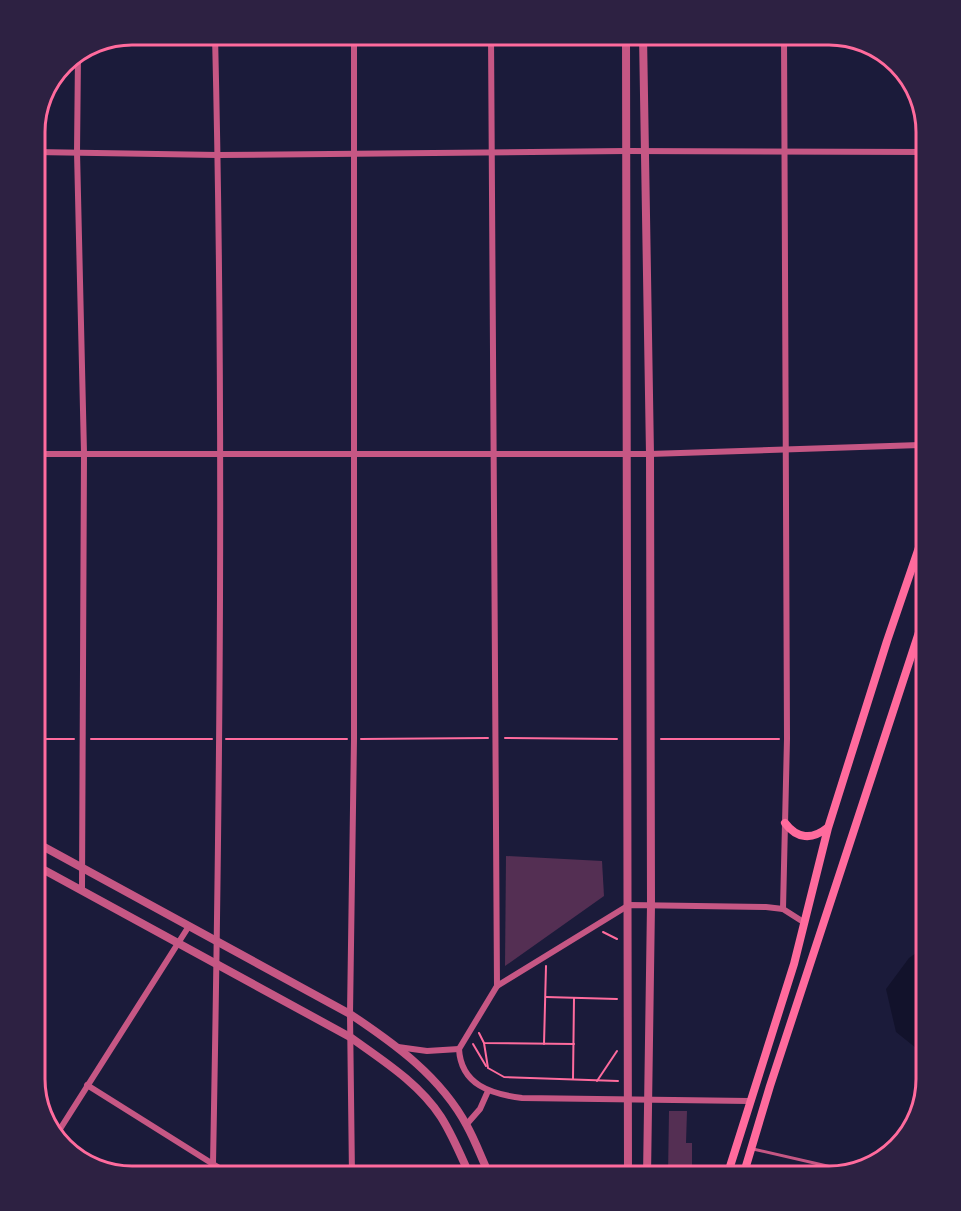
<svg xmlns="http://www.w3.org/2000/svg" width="961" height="1211" font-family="Rubik,sans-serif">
  <rect width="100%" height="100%" fill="#1b1b3a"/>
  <polygon fill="#12122b" points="926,946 926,1056 896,1032 886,989 909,958"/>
  <g fill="#542f53">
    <polygon points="506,856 602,861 604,896 505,966"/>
    <polygon points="669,1111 687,1111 686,1143 692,1143 692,1176 668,1176"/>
  </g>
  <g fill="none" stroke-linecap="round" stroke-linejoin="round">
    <g stroke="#ff6b9d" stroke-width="2">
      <polyline points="505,738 617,739"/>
      <polyline points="35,739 74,739"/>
      <polyline points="91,739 212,739"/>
      <polyline points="226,739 347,739"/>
      <polyline points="361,739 488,738"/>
      <polyline points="661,739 779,739"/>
      <polyline points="603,932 617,939"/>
      <polyline points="546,997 617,999"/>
      <polyline points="479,1033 484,1043 574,1044"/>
      <polyline points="484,1043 488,1068 504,1077 618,1081"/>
      <polyline points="473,1044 486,1066"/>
      <polyline points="544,1044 546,966"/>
      <polyline points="573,1079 574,998"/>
      <polyline points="597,1081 617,1051"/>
    </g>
    <polyline stroke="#c65784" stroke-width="3" points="753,1149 849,1171"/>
    <g stroke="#c65784" stroke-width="6">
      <polyline points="491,35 497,986"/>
      <polyline points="78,55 77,152 84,453 82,889"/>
      <polyline points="921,113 920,428 922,535"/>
      <polyline points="35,152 218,155 626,151 926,152"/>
      <polyline points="35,454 650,454 920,445"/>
      <polyline points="783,909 787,739 784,35"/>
      <polyline points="398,1047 427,1051 459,1049"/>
      <polyline points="459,1049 497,986 629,905 766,907 783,909 805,923"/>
      <path d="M459 1049C461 1085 491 1094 522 1098L749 1101"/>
      <polyline points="87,1085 232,1176"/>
      <polyline points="466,1125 480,1109 488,1091"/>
      <polyline points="55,1137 189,926"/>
      <path d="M213 1164C220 788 224 411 215 35"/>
      <polyline points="352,1176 350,1014 354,739 354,35"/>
    </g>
    <g stroke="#c65784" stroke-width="8">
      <polyline points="626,35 628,1176"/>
      <polyline points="643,35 650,454 651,905 647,1176"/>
      <path d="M35 842 350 1014C395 1044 441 1077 467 1126 476 1142 482 1160 490 1176"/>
      <path d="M35 865 350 1037C382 1060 419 1083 441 1117 453 1136 461 1156 470 1176"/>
    </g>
    <g stroke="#ff6b9d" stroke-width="8">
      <polyline points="920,445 926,446"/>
      <path d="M785 823C797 839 812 840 827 828"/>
      <polyline points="727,1176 794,964 828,828 887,641 926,527"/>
      <polyline points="743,1176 770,1086 926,611"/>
    </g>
  </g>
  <path d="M0 0H961V1211H0ZM132 45H829A87 87 0 0 1 916 132V1079A87 87 0 0 1 829 1166H132A87 87 0 0 1 45 1079V132A87 87 0 0 1 132 45Z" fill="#2d2142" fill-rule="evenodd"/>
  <path fill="none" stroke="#ff6b9d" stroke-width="3" d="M132 45H829A87 87 0 0 1 916 132V1079A87 87 0 0 1 829 1166H132A87 87 0 0 1 45 1079V132A87 87 0 0 1 132 45Z"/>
</svg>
